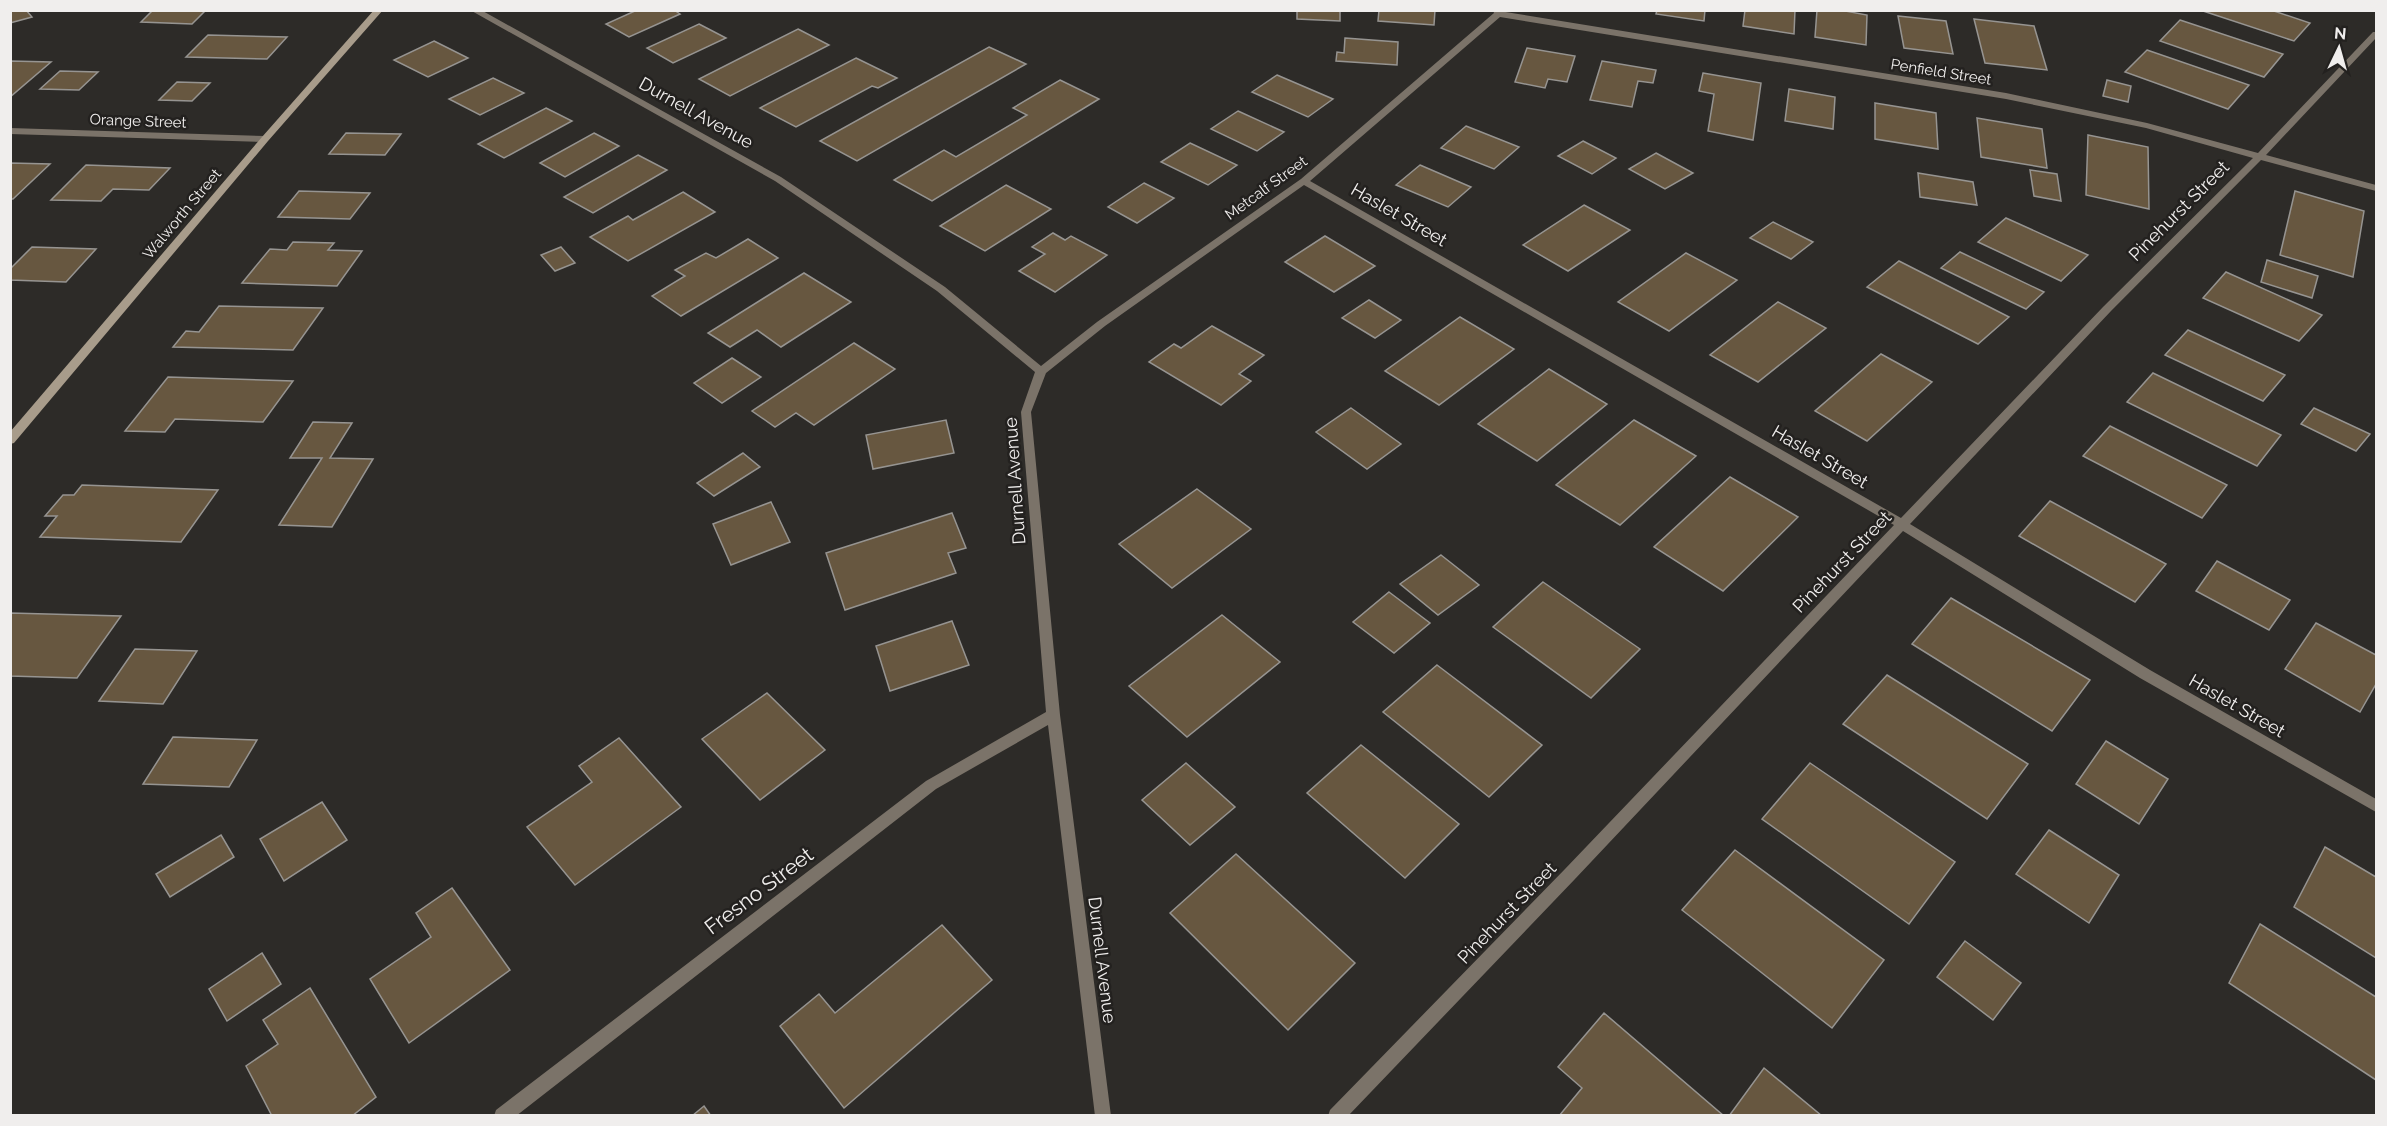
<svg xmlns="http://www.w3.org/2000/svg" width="2387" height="1126" font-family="Raleway,sans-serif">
  <rect width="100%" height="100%" fill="#2d2b28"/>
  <g fill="#675740" stroke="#969491" stroke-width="1.5">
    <polygon points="10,10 26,10 32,17 10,23"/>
    <polygon points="153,10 206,10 192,24 141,22"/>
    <polygon points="637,10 674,10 680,14 629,37 606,24"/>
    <polygon points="1297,10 1340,10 1340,21 1297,19"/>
    <polygon points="1379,10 1435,10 1434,25 1378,21"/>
    <polygon points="1657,10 1705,10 1704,21 1656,14"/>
    <polygon points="1745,10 1795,10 1794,34 1743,26"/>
    <polygon points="1817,10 1840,10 1867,15 1866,45 1815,37"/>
    <polygon points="2200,10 2271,10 2310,23 2294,41"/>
    <polygon points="1898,16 1946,21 1953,54 1904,48"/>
    <polygon points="1974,19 2034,26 2047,70 1985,63"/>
    <polygon points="2180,20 2283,54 2264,77 2160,41"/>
    <polygon points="699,24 726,38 673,63 647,48"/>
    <polygon points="798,29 829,45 730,96 699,79"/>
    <polygon points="208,35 287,37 267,59 186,57"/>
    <polygon points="1345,38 1398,42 1397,65 1336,61 1337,52 1344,53"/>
    <polygon points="434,41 468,58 428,77 394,60"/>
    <polygon points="989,47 1026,64 857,161 820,141"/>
    <polygon points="1527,48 1575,56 1567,82 1548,79 1545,88 1515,82"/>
    <polygon points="2147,50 2249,85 2228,109 2125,72"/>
    <polygon points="856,58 897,78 878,88 872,86 796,127 760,108"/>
    <polygon points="10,61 51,62 10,97"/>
    <polygon points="1602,61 1656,70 1653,83 1638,81 1632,107 1590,100"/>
    <polygon points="60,71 98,72 79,90 40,89"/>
    <polygon points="1703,73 1761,83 1753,140 1708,131 1714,94 1699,91"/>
    <polygon points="1277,75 1333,99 1308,117 1252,92"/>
    <polygon points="493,78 524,93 480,115 449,99"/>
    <polygon points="1060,80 1099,99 932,201 894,180 944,150 956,157 1027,115 1013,108"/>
    <polygon points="2107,80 2131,86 2128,102 2103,96"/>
    <polygon points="177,82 210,83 192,101 159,100"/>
    <polygon points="1789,89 1835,97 1833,129 1785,121"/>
    <polygon points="1875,103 1936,113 1938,149 1875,139"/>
    <polygon points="546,108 572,121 504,158 478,144"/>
    <polygon points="1238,111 1284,132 1257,151 1211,129"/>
    <polygon points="1977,118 2042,129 2047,168 1981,157"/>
    <polygon points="1466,126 1519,147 1494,169 1441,148"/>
    <polygon points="346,133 401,134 385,155 329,154"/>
    <polygon points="594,133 619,146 565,177 540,163"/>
    <polygon points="2088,135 2148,147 2149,209 2086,195"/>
    <polygon points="1583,141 1616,158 1592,174 1558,156"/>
    <polygon points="1190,143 1237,165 1208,185 1161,162"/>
    <polygon points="1656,153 1693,173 1665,189 1629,169"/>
    <polygon points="638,155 667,170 593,213 564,197"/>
    <polygon points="10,163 50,164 13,199 10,199"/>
    <polygon points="86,165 170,168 149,190 113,189 101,201 51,200"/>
    <polygon points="1420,165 1471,187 1448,207 1396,185"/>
    <polygon points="2030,170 2057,174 2061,201 2034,196"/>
    <polygon points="1918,173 1973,182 1977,205 1920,197"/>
    <polygon points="1144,183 1174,198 1137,223 1108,207"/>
    <polygon points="1006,185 1051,209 985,251 940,226"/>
    <polygon points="299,191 370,193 350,219 278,217"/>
    <polygon points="2295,191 2364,211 2353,277 2280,255"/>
    <polygon points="683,192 715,212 628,261 590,237 628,216 633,220"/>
    <polygon points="1584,205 1630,230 1568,271 1523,245"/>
    <polygon points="2006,218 2088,255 2061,281 1978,242"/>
    <polygon points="1773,222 1813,242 1791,259 1750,238"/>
    <polygon points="1053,233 1065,240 1071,236 1107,255 1055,292 1019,271 1045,254 1032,247"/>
    <polygon points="1325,236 1375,266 1334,292 1285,262"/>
    <polygon points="748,239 778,258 681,316 652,296 685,276 675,270 706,253 716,258"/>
    <polygon points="293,242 334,243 328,250 362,251 337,286 242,283 270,249 287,250"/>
    <polygon points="32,247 96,249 66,282 10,280 10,269"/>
    <polygon points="561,247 575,263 555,271 541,255"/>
    <polygon points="1960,252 2044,292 2026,309 1941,268"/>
    <polygon points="1686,253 1737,280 1669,331 1618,302"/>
    <polygon points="2267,260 2318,276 2312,298 2261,282"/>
    <polygon points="1899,261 2009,317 1978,344 1867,287"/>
    <polygon points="2226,272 2322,315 2299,341 2203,298"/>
    <polygon points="804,273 851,302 781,347 757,330 730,347 708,333"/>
    <polygon points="1369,300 1401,320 1375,338 1342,318"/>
    <polygon points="1778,302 1826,328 1758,382 1710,355"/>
    <polygon points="219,306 323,308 293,350 173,347 186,331 199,332"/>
    <polygon points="1460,317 1514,349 1439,405 1385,371"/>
    <polygon points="1212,326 1264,355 1239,374 1251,381 1221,405 1149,362 1174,344 1181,348"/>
    <polygon points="2188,330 2285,375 2263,401 2165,355"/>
    <polygon points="854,343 895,369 814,425 796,413 775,427 752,411"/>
    <polygon points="1881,354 1932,382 1867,441 1815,411"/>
    <polygon points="732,358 761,377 722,403 694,383"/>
    <polygon points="1549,369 1607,404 1537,461 1478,424"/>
    <polygon points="2153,373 2281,435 2257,466 2127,402"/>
    <polygon points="168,377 293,381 263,422 175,419 165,432 125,431"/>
    <polygon points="1351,408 1401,444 1367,469 1316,432"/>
    <polygon points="2314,408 2370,434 2356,451 2301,424"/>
    <polygon points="946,420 954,453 873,469 866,435"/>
    <polygon points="1634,420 1696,456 1620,525 1556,485"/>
    <polygon points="313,422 352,423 330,458 373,459 332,527 279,525 322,458 290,458"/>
    <polygon points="2110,426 2227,485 2202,518 2083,456"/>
    <polygon points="743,453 760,467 714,496 697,483"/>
    <polygon points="1730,477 1798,517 1723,591 1654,547"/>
    <polygon points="82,485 218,490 181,542 40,537 57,516 45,516 63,495 74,495"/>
    <polygon points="1197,489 1251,529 1172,588 1119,544"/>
    <polygon points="2050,501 2166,564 2135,602 2019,536"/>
    <polygon points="771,502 790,542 731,565 713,524"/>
    <polygon points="952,513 966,548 948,553 956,573 845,610 826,553"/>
    <polygon points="1441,555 1479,585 1438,615 1400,584"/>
    <polygon points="2217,561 2290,600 2269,630 2196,591"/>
    <polygon points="1543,582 1640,649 1591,698 1493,627"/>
    <polygon points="1389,592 1430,623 1394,653 1353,622"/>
    <polygon points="1951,598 2090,680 2052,731 1912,644"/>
    <polygon points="10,613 121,616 77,678 10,676"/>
    <polygon points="1222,615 1280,662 1187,737 1129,686"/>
    <polygon points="952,621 969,665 890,691 876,646"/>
    <polygon points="2316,623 2376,655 2376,684 2360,712 2285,669"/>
    <polygon points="135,649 197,651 163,704 99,701"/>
    <polygon points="1437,665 1542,745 1489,797 1383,712"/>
    <polygon points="1887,675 2028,764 1987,819 1843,724"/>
    <polygon points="767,693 825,750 760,800 702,739"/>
    <polygon points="173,737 257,740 229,787 143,784"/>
    <polygon points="619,738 681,807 575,885 527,827 592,782 579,766"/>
    <polygon points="2106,741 2168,779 2139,824 2076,784"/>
    <polygon points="1361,745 1459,824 1405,878 1307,793"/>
    <polygon points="1186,763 1235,807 1190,845 1142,800"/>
    <polygon points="1810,763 1955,862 1909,924 1762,819"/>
    <polygon points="322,802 347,840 284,881 260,839"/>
    <polygon points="2049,830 2119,875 2089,923 2016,874"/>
    <polygon points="221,835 234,857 170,897 156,874"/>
    <polygon points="2325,847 2376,877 2376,958 2294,907"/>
    <polygon points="1735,850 1884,960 1832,1028 1682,910"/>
    <polygon points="1236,854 1355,963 1288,1030 1170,913"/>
    <polygon points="452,888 510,970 409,1043 370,979 431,937 416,913"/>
    <polygon points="2260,924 2376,997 2376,1080 2229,983"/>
    <polygon points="942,925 992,980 844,1108 780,1026 819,994 835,1013"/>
    <polygon points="1965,941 2021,983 1993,1020 1937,977"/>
    <polygon points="262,953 281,984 227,1021 209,989"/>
    <polygon points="310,988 376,1097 352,1116 272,1116 246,1066 278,1044 263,1020"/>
    <polygon points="1604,1013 1724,1116 1559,1116 1582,1088 1558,1067"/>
    <polygon points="1764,1068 1822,1116 1729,1116"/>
    <polygon points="704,1106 711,1116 692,1116"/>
  </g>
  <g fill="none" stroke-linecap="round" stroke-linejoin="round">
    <g fill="#7b7369" fill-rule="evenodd">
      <path d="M470 10H481L781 177 945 287 1041 366 1097 322 1301 179 1494 13 1493 10 2006 93 2147 123 2258 153 2373 32H2376V38L2266 155 2376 185V191L2261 160 2111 311 1910 524 2150 670 2376 799V812L2140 678 1903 531 1575 879 1348 1116H1328L1330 1110 1565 869 1894 525 1304 185 1105 326 1046 373 1031 412 1060 715 1111 1116H1095L1048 725 936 789 516 1116H494L496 1110 926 781 1046 712 1021 412 1035 372 937 291 775 181ZM1500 17 2006 99 2146 128 2253 158 2103 307 1901 518 1310 181Z"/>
      <polygon points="10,128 265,136 269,139 265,142 10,134"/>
    </g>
    <polygon fill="#a89c8b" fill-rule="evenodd" points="374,10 383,10 268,141 14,443 10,444 10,432 262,137"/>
  </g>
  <g text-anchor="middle" stroke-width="5" stroke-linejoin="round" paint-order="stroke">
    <g font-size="15" fill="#f0eeed" stroke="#23211f">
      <text transform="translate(1941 72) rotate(9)" y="5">Penfield Street</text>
      <text transform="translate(138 121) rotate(2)" y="5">Orange Street</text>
      <text transform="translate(1266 188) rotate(-36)" y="5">Metcalf Street</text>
      <text transform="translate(182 214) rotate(-50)" y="5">Walworth Street</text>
    </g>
    <g font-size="18" fill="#f0eeed" stroke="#23211f">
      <text transform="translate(696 113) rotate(29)" y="6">Durnell Avenue</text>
      <text transform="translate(2179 211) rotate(-45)" y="6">Pinehurst Street</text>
      <text transform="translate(1399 215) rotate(30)" y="6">Haslet Street</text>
      <text transform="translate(1820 457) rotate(30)" y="6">Haslet Street</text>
      <text transform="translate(1015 481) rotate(-94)" y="6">Durnell Avenue</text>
      <text transform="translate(1842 562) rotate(-46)" y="6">Pinehurst Street</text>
      <text transform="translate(2237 706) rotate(30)" y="6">Haslet Street</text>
      <text transform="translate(1507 913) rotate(-46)" y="6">Pinehurst Street</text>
      <text transform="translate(1102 960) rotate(83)" y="6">Durnell Avenue</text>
    </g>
    <g font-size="21" fill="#f0eeed" stroke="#23211f">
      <text transform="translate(759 891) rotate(-37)" y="7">Fresno Street</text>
    </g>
  </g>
  <rect width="2387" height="1126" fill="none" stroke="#f0eeed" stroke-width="24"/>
  <g transform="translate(2339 48) rotate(5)" stroke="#23211f" stroke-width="4.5" paint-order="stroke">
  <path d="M0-4.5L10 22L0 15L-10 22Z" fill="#f0eeed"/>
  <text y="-9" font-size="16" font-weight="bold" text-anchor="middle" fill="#f0eeed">N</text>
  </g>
</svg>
